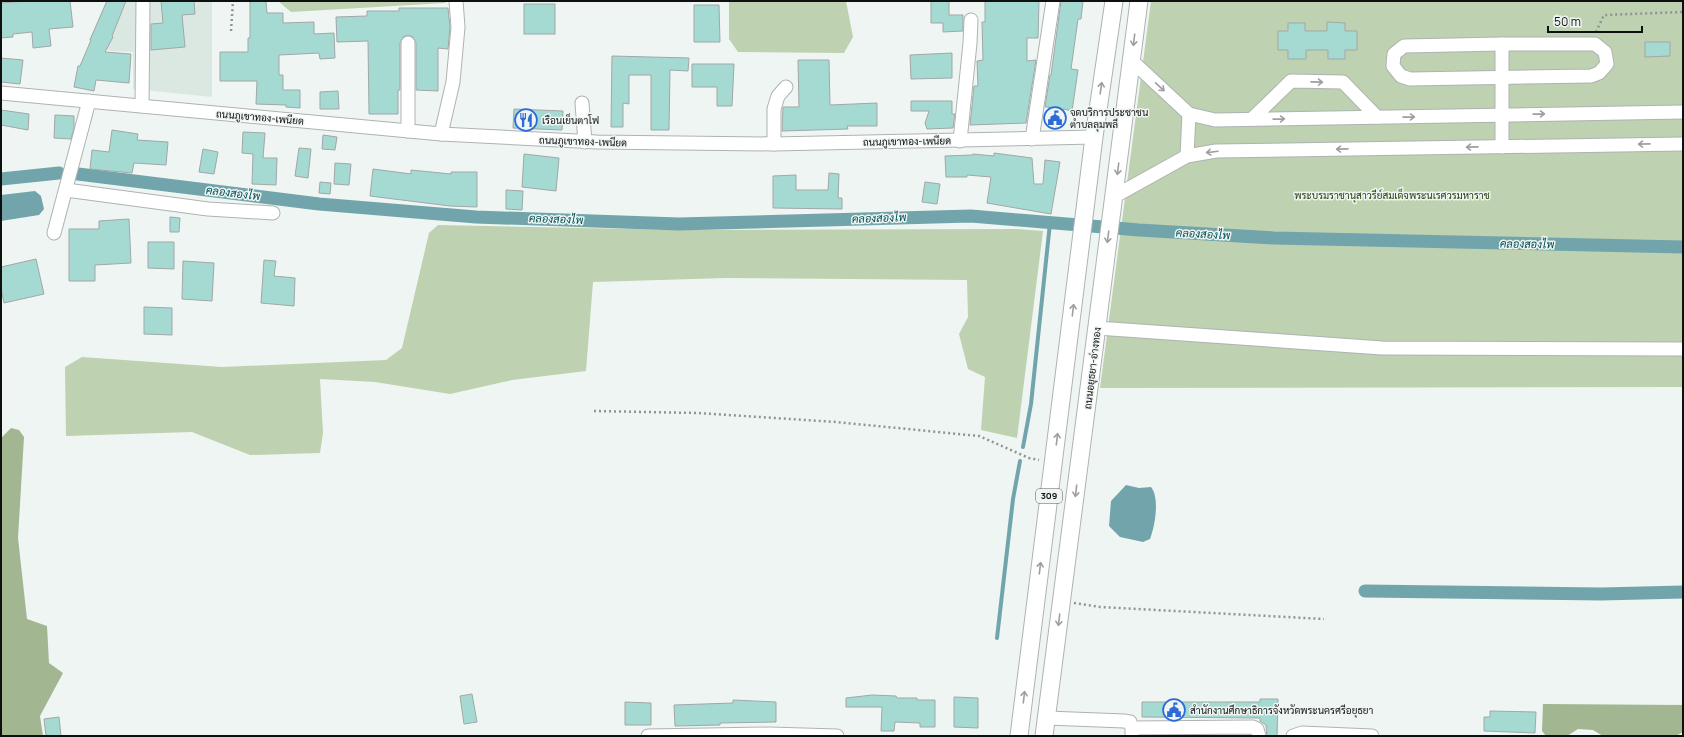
<svg xmlns="http://www.w3.org/2000/svg" width="1684" height="737" font-family="Manrope,Sarabun,sans-serif">
  <rect width="100%" height="100%" fill="#eff5f2"/>
  <polygon fill="#dbe8e2" points="106,1 212,1 212,97 133,89 133,52 110,51 89,40"/>
  <g fill="#bed1b0">
    <polygon points="278,1 447,1 445,3 291,12"/>
    <polygon points="729,1 846,1 853,37 844,53 738,52 729,39"/>
    <polygon points="1151,1 1683,1 1683,387 1100,388"/>
    <polygon points="438,225 679,230 1017,229 1043,231 1017,438 981,430 985,377 968,369 959,334 968,317 967,280 726,278 593,282 586,371 512,380 450,394 375,382 320,379 323,433 320,453 250,455 192,432 66,436 65,367 82,357 222,367 386,360 402,348 429,233"/>
  </g>
  <g fill="#a2b692">
    <polygon points="11,428 19,430 24,437 18,538 27,619 47,626 49,663 63,673 40,716 43,736 1,736 1,478 2,437"/>
    <polygon points="1543,704 1683,705 1683,732 1676,736 1603,736 1593,730 1578,729 1567,736 1546,736 1542,731"/>
  </g>
  <g fill="#72a5ab">
    <polygon points="35,191 41,196 44,209 39,215 1,221 1,195"/>
    <path d="M1126 485 1139 488 1151 487C1160 498 1155 526 1150 539L1143 542 1120 537 1109 526 1111 501Z"/>
  </g>
  <g fill="none" stroke-linecap="round" stroke-linejoin="round">
    <g stroke="#72a5ab" stroke-width="4">
      <polyline points="1023,447 1031,404 1050,223"/>
      <polyline points="997,638 1013,499 1020,461"/>
    </g>
    <g stroke="#72a5ab" stroke-width="13">
      <polyline points="78,174 319,204 476,217 679,224 971,216 1139,230 1274,238 1683,247"/>
      <polyline points="1,179 59,173"/>
      <polyline points="1365,591 1601,594 1683,592"/>
    </g>
  </g>
  <g fill="#a5dad3" stroke="#a2a7a7">
    <polygon points="26,1 70,1 73,27 49,29 51,46 33,48 32,32 13,34 13,37 1,38 1,3"/>
    <polygon points="107,1 126,1 112,36 113,37 105,52 131,54 129,83 96,80 94,91 74,87 78,66 80,66 91,40 90,40"/>
    <polygon points="161,1 194,1 195,14 182,15 185,47 151,50 151,24 163,23"/>
    <polygon points="250,1 266,1 267,13 283,13 283,23 314,22 314,34 334,33 335,58 320,59 319,53 279,55 279,75 283,75 283,90 300,90 300,108 286,107 286,105 256,104 257,81 220,81 220,52 248,52 248,38 250,38"/>
    <polygon points="931,1 949,1 949,15 963,15 963,31 943,32 943,23 931,23"/>
    <polygon points="985,1 1039,1 1038,38 1027,38 1027,61 1036,60 1026,123 970,125 974,86 978,86 977,61 983,60 982,22 985,22"/>
    <polygon points="1061,1 1083,1 1081,19 1078,19 1071,69 1078,70 1072,111 1063,109 1061,123 1048,122 1049,107 1045,107 1050,75 1051,75"/>
    <rect x="524" y="4" width="31" height="30"/>
    <polygon points="694,5 719,5 720,42 694,42"/>
    <polygon points="399,8 448,8 450,27 448,49 438,48 438,91 416,90 416,43 412,36 404,36 400,43 400,90 398,90 398,114 369,114 368,41 337,42 336,17 367,16 367,11 399,11"/>
    <polygon points="1327,22 1345,23 1345,31 1357,31 1357,50 1345,50 1345,59 1328,59 1328,50 1306,50 1306,59 1288,59 1288,50 1278,50 1278,31 1288,31 1288,23 1305,23 1305,31 1327,31"/>
    <polygon points="1645,42 1670,42 1670,56 1645,57"/>
    <polygon points="952,53 952,78 911,79 910,55"/>
    <polygon points="612,56 689,58 688,71 670,70 669,130 651,130 651,75 629,75 629,104 623,103 623,127 611,127"/>
    <polygon points="1,58 23,60 20,84 1,82"/>
    <polygon points="798,60 829,60 830,105 877,103 877,126 847,126 848,129 782,131 783,107 799,107"/>
    <polygon points="692,64 734,64 732,106 717,106 717,87 692,87"/>
    <polygon points="338,91 339,109 320,109 320,92"/>
    <polygon points="911,101 952,101 952,114 955,114 953,128 927,129 925,123 929,111 911,111"/>
    <polygon points="514,109 563,111 562,130 513,128"/>
    <polygon points="1,110 29,114 28,130 1,125"/>
    <polygon points="55,115 74,116 74,128 71,139 54,138"/>
    <polygon points="112,130 138,134 137,140 168,142 166,165 134,163 132,173 90,169 92,150 109,152"/>
    <polygon points="243,132 265,133 263,158 277,158 276,185 252,184 253,154 242,153"/>
    <polygon points="323,135 337,137 335,150 322,149"/>
    <polygon points="299,148 311,149 308,178 295,176"/>
    <polygon points="203,149 218,152 214,174 199,172"/>
    <polygon points="994,153 1032,158 1034,184 1043,184 1045,160 1060,162 1051,214 987,203 991,177 967,175 967,177 946,177 945,156 972,155 973,154 994,156"/>
    <polygon points="524,154 559,158 556,191 522,187"/>
    <polygon points="335,163 351,164 349,185 334,184"/>
    <polygon points="373,169 411,174 411,170 451,174 451,172 477,172 477,207 450,206 370,196"/>
    <polygon points="829,173 839,174 838,198 842,198 842,209 773,208 773,176 796,175 796,190 828,190"/>
    <polygon points="320,182 331,183 330,194 319,193"/>
    <polygon points="925,182 940,184 937,204 922,202"/>
    <polygon points="506,190 523,191 522,210 506,209"/>
    <polygon points="170,217 180,218 179,232 170,232"/>
    <polygon points="129,219 131,263 95,265 95,281 69,281 69,229 99,229 99,221"/>
    <polygon points="148,242 174,242 174,269 148,268"/>
    <polygon points="36,259 44,294 4,303 1,289 1,267"/>
    <polygon points="264,260 276,261 274,276 295,278 294,306 261,303"/>
    <polygon points="183,261 214,263 212,301 182,299"/>
    <polygon points="144,307 172,308 172,335 144,334"/>
    <polygon points="472,694 477,722 464,724 460,696"/>
    <polygon points="872,695 896,696 897,698 917,698 917,700 935,700 935,727 920,727 920,723 895,722 894,731 881,731 882,707 846,707 846,698"/>
    <polygon points="954,697 978,698 978,728 954,727"/>
    <polygon points="1260,699 1278,699 1277,736 1267,736 1266,725 1260,721 1260,718 1142,717 1142,702 1260,702"/>
    <polygon points="733,700 776,702 776,722 720,723 720,725 675,726 674,705 733,703"/>
    <polygon points="625,702 651,703 651,725 625,725"/>
    <polygon points="1490,711 1536,712 1535,733 1484,731 1484,717 1490,717"/>
    <polygon points="59,717 61,736 46,736 44,719"/>
  </g>
  <g fill="none" stroke-linecap="round" stroke-linejoin="round">
    <g stroke="#aeb3b1" stroke-width="15">
      <g id="minor">
        <polygon points="1502,44 1595,44 1605,52 1607,64 1599,73 1591,76 1410,79 1401,76 1393,66 1394,54 1404,46"/>
        <polyline points="1502,44 1502,147"/>
        <polyline points="1132,61 1189,114 1215,120 1683,112"/>
        <polyline points="1,93 441,134 597,142 774,144 1094,137"/>
        <polyline points="582,103 585,142"/>
        <polyline points="142,106 143,1"/>
        <polyline points="1252,119 1291,81 1343,82 1377,117"/>
        <polyline points="408,131 408,43"/>
        <polyline points="441,134 453,82 458,27 456,1"/>
        <polyline points="1032,139 1053,1"/>
        <polyline points="960,141 970,43 971,20"/>
        <polyline points="774,144 774,109 778,96 786,87"/>
        <polyline points="1187,156 1189,114"/>
        <polyline points="66,190 208,209 273,213"/>
        <polyline points="1115,196 1187,156 1216,151 1683,144"/>
        <polyline points="54,233 89,101"/>
        <polyline points="1097,328 1382,348 1683,349"/>
        <polyline points="1047,718 1124,721 1130,722 1132,728 1132,734"/>
        <polyline points="1132,728 1253,727 1257,729 1259,736"/>
        <polyline points="648,736 770,734 837,736"/>
        <polyline points="1293,736 1302,733 1372,736"/>
      </g>
    </g>
    <g stroke="#aeb3b1" stroke-width="19">
      <g id="major">
        <polyline points="1019,736 1094,137 1114,1"/>
        <polyline points="1044,736 1139,1"/>
      </g>
    </g>
    <g stroke="#909492" stroke-width="2.5" stroke-dasharray="2 3" stroke-linecap="butt">
      <polyline points="231,31 233,1"/>
      <polyline points="1596,32 1604,15 1683,12"/>
      <polyline points="594,411 698,413 836,422 979,436 1029,458 1039,460"/>
      <polyline points="1074,603 1100,607 1324,619"/>
    </g>
    <use href="#minor" stroke="#fff" stroke-width="13"/>
    <use href="#major" stroke="#fff" stroke-width="17"/>
  </g>
  <defs><path id="oneway-shaft" d="M-6 0H5M1.5-3L5.5 0L1.5 3" fill="none" stroke-width="1.6" stroke-linecap="round" stroke-linejoin="round"/></defs>
  <g stroke="#9f9f9f">
    <use href="#oneway-shaft" transform="translate(1134 40) rotate(97)"/>
    <use href="#oneway-shaft" transform="translate(1317 82) rotate(1)"/>
    <use href="#oneway-shaft" transform="translate(1160 87) rotate(43)"/>
    <use href="#oneway-shaft" transform="translate(1101 88) rotate(-82)"/>
    <use href="#oneway-shaft" transform="translate(1539 114) rotate(-1)"/>
    <use href="#oneway-shaft" transform="translate(1409 117) rotate(-1)"/>
    <use href="#oneway-shaft" transform="translate(1279 119) rotate(-1)"/>
    <use href="#oneway-shaft" transform="translate(1644 144) rotate(179)"/>
    <use href="#oneway-shaft" transform="translate(1472 147) rotate(179)"/>
    <use href="#oneway-shaft" transform="translate(1342 149) rotate(179)"/>
    <use href="#oneway-shaft" transform="translate(1212 152) rotate(173)"/>
    <use href="#oneway-shaft" transform="translate(1118 169) rotate(97)"/>
    <use href="#oneway-shaft" transform="translate(1108 237) rotate(97)"/>
    <use href="#oneway-shaft" transform="translate(1073 310) rotate(-83)"/>
    <use href="#oneway-shaft" transform="translate(1057 439) rotate(-83)"/>
    <use href="#oneway-shaft" transform="translate(1076 491) rotate(97)"/>
    <use href="#oneway-shaft" transform="translate(1040 568) rotate(-83)"/>
    <use href="#oneway-shaft" transform="translate(1059 620) rotate(97)"/>
    <use href="#oneway-shaft" transform="translate(1024 697) rotate(-83)"/>
  </g>
  <defs>
    <g id="civic-ring" transform="scale(1.15)"><circle r="9.5" fill="#eff5f2" stroke="#2d6ad8" stroke-width="1.5"/><path d="M-.6-6.5H3V-4.5H.6V-3L4-1V1h2V6H-6V1h2V-1L-.6-3ZM-1.2 2.5V6h2.4V2.5Z" fill="#2d6ad8"/></g>
    <g id="restaurant-ring" transform="scale(1.15)"><circle r="9.5" fill="#eff5f2" stroke="#2d6ad8" stroke-width="1.5"/><path d="M-5-6h1v4h1v-4h1v4h1v-4h1v5L-1.5 .5V6h-2V.5L-5-1ZM5-6V6H3V1.5H1.5Q1.5-4 5-6Z" fill="#2d6ad8"/></g>
  </defs>
  <g fill-rule="evenodd">
    <use href="#civic-ring" x="1055" y="118"/>
    <use href="#restaurant-ring" x="526" y="120"/>
    <use href="#civic-ring" x="1174" y="710"/>
  </g>
  <g text-anchor="middle" stroke-width="3" stroke-linejoin="round" paint-order="stroke">
    <rect fill="#eff5f2" stroke="#525553" stroke-width="1" x="1036" y="489" width="26" height="14" rx="3"/>
    <g font-size="9" font-weight="bold" fill="#0e100f">
      <text x="1049" y="499">309</text>
    </g>
    <g font-size="10" fill="#0e100f" stroke="#eff5f2" text-anchor="start">
      <text x="1070" y="116">จุดบริการประชาชน<tspan x="1070" dy="12">ตำบลลุมพลี</tspan></text>
      <text x="542" y="124">เรือนเย็นตาโฟ</text>
      <text x="1190" y="714">สำนักงานศึกษาธิการจังหวัดพระนครศรีอยุธยา</text>
    </g>
    <g font-size="10" fill="#0e100f" stroke="#eff5f2">
      <text transform="translate(260 117) rotate(5)" y="4">ถนนภูเขาทอง-เพนียด</text>
      <text transform="translate(583 141) rotate(2)" y="4">ถนนภูเขาทอง-เพนียด</text>
      <text transform="translate(907 141) rotate(-1)" y="4">ถนนภูเขาทอง-เพนียด</text>
      <text transform="translate(1092 368) rotate(-83)" y="4">ถนนอยุธยา-อ่างทอง</text>
    </g>
    <g font-size="10" fill="#233b03" stroke="#eff5f2">
      <text x="1392" y="199">พระบรมราชานุสาวรีย์สมเด็จพระนเรศวรมหาราช</text>
    </g>
    <g font-size="11" font-style="italic" fill="#005057" stroke="#eff5f2">
      <text transform="translate(233 193) rotate(7)" y="4">คลองสองไพ</text>
      <text transform="translate(879 218) rotate(-2)" y="4">คลองสองไพ</text>
      <text transform="translate(556 219) rotate(2)" y="4">คลองสองไพ</text>
      <text transform="translate(1203 234) rotate(3)" y="4">คลองสองไพ</text>
      <text transform="translate(1527 244) rotate(1)" y="4">คลองสองไพ</text>
    </g>
  </g>
  <rect width="1684" height="737" fill="none" stroke="#0e100f" stroke-width="4"/>
  <path d="M1548 26v6h94v-6" fill="none" stroke="#0e100f" stroke-width="2"/>
  <text x="1554" y="26" font-size="12" fill="#0e100f" stroke="#eff5f2" stroke-width="3" paint-order="stroke">50 m</text>
</svg>
